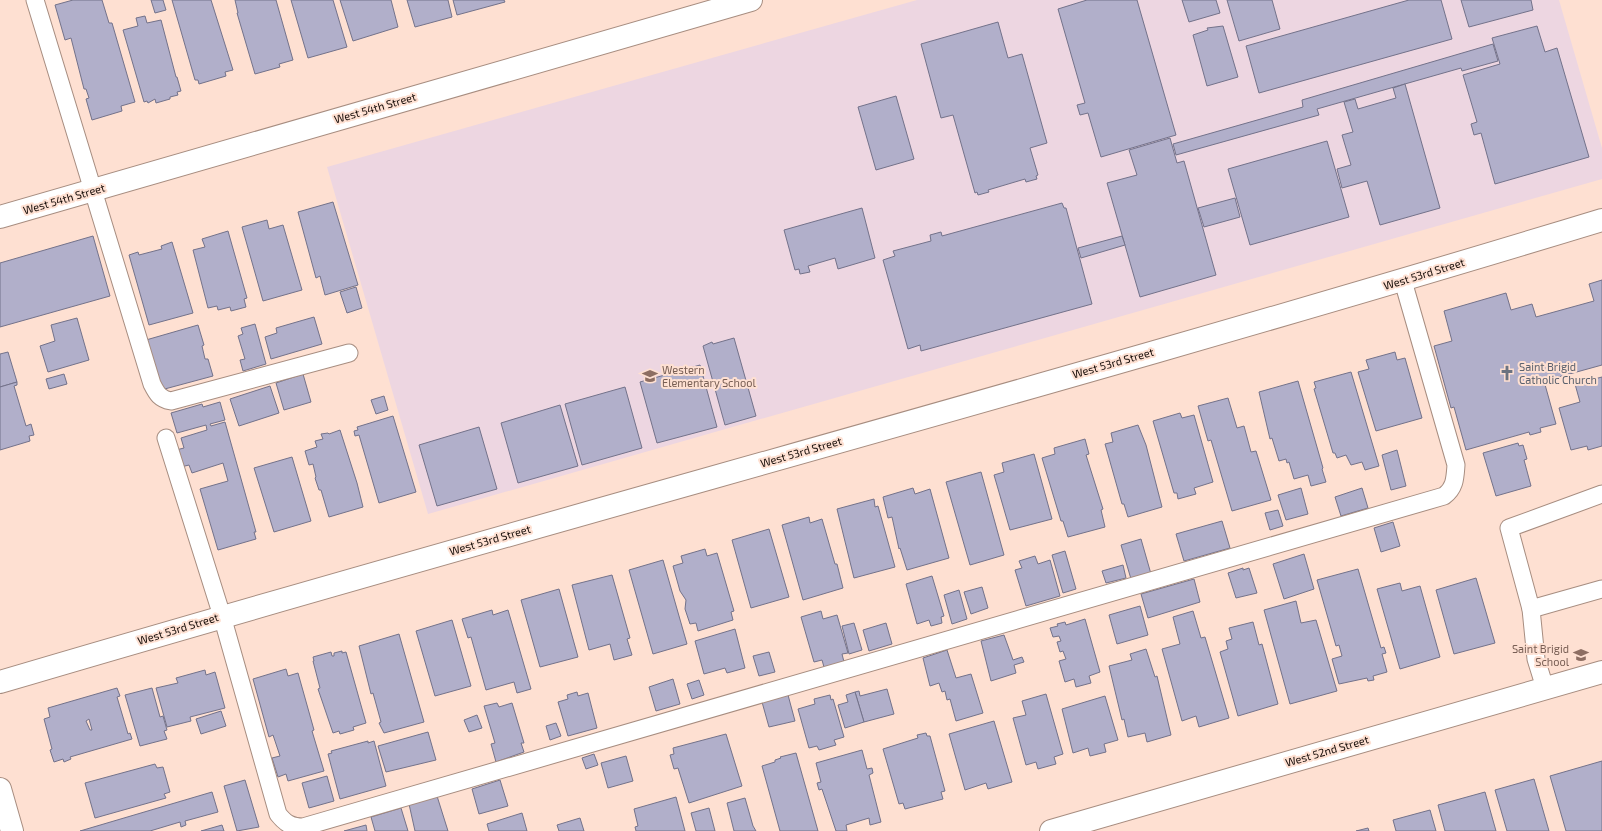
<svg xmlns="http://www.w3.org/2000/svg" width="1602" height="831" font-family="'Exo 2',sans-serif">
  <rect width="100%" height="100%" fill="#fee0d2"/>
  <polygon fill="#edd6e1" points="917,0 1559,0 1602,148 1602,179 428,514 327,167"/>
  <g fill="#b1afca" stroke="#73728a" fill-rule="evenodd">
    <polygon points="73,0 102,0 109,23 112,23 135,102 121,106 122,111 92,120 86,99 89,98 86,89 84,89 71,38 65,40 55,5"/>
    <polygon points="151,0 163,0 166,10 155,13"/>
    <polygon points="172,0 211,0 233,70 225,72 226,76 199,84 198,80 195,80"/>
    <polygon points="235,0 276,0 293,60 279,64 280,67 255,74 237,13 238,13"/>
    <polygon points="291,0 333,0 347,47 308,58"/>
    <polygon points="340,0 391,0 398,27 353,41"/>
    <polygon points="407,0 448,0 452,17 415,27"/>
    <polygon points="453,0 504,0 505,2 457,15"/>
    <polygon points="1087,0 1137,0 1176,135 1101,157 1088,113 1080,115 1077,105 1085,103 1058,9"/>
    <polygon points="1182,0 1216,0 1220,13 1189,22"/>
    <polygon points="1227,0 1272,0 1280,29 1239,41"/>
    <polygon points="1409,0 1441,0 1452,39 1259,93 1246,46"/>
    <polygon points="1461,0 1531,0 1533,10 1469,27"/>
    <polygon points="145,16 147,23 161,20 176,77 177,77 181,91 177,92 178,95 170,97 170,99 156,103 155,99 148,103 147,101 144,102 123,30 138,26 136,18"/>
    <polygon points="998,22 1008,58 1022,54 1047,143 1030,148 1038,175 1036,176 1037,179 1026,182 1025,179 988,190 989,192 978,195 977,192 975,193 953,115 941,118 921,44"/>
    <polygon points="1223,26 1238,77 1207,86 1193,35 1208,30 1207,28"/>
    <polygon points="1537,26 1545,52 1557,48 1589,157 1495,184 1481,133 1474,135 1471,124 1477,122 1463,75 1500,64 1492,38"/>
    <polygon points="1493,44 1498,61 1462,71 1461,68 1317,109 1319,115 1176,155 1173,144 1303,107 1302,100"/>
    <polygon points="1405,84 1440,208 1380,225 1367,181 1342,188 1337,169 1351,165 1342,135 1353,132 1344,102 1355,99 1358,109 1396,98 1393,88"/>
    <polygon points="896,96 914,159 876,170 858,107"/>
    <polygon points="1170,138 1177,163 1184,161 1216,275 1140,297 1107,183 1137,175 1129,150"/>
    <polygon points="1327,141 1349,217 1250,245 1228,169"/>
    <polygon points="1235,198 1240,217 1204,227 1198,208"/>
    <polygon points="333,202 358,285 325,295 320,276 316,278 298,212"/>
    <polygon points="1062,203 1064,208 1066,208 1092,304 921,351 920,345 908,349 883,260 895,256 893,251 931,241 930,235 941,232 942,236"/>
    <polygon points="862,208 875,258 838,269 835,258 808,266 810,272 800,274 799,269 795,270 784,230"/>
    <polygon points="267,220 269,229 283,225 302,290 263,301 242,227"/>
    <polygon points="228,231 247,298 244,299 246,307 231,311 230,307 218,310 217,306 208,308 193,250 205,247 202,239"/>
    <polygon points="93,236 110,296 0,327 0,263"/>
    <polygon points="1122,236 1125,245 1081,258 1078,248"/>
    <polygon points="172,242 193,313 149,325 129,255 138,252 139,255 162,249 161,246"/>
    <polygon points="1602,280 1602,365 1544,381 1556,424 1540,428 1541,432 1530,435 1529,432 1466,450 1454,407 1451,408 1434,346 1452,341 1444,311 1506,293 1511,310 1532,304 1536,317 1594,301 1589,284"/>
    <polygon points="356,287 362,308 347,313 340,292"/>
    <polygon points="314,317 322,344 271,359 265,337 277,333 276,328"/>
    <polygon points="77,318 89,360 48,372 40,346 55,341 51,325"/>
    <polygon points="255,324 266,364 243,371 240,360 245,359 238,336 243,334 241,328"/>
    <polygon points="198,325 204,345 202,346 205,359 208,359 213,376 161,390 146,340"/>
    <polygon points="734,338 756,416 725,425 703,346 712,342 713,344"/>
    <polygon points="8,352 17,382 0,387 0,354"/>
    <polygon points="1395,352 1397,360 1405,358 1422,418 1376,431 1358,372 1369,369 1366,360"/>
    <polygon points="700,365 717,427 657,443 640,382"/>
    <polygon points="1351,372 1379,466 1365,470 1362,462 1351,465 1346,455 1337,458 1335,453 1333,453 1314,389 1316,388 1314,382"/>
    <polygon points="64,374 67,384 49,389 46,379"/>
    <polygon points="303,374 311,402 284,410 276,383"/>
    <polygon points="1602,377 1602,446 1588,450 1587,446 1571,450 1559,408 1580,402 1575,384"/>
    <polygon points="1298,381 1323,468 1322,469 1326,482 1311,486 1308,475 1294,479 1289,462 1287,463 1286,459 1279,461 1272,438 1270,439 1259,392"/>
    <polygon points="17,382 17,385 14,386 26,426 31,424 34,435 29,436 30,441 0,450 0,387"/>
    <polygon points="270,386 279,413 239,426 230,399"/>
    <polygon points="625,387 642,448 582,465 565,404"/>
    <polygon points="384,396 388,410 376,414 371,400"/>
    <polygon points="1228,398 1237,428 1244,426 1251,452 1256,451 1271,500 1232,511 1211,440 1208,441 1198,406"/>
    <polygon points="220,402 225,420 210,424 211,426 225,422 256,532 254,532 256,539 218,550 200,489 228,481 223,463 192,473 189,465 181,467 176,450 184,448 181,438 207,430 206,425 177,433 171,413 202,404 203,407"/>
    <polygon points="560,405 578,466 518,483 501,423"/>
    <polygon points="1180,413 1182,418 1194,415 1213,482 1194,488 1196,494 1178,499 1177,493 1174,493 1153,421"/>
    <polygon points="393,416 416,492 379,503 359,435 355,436 354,431 358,430 357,427"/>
    <polygon points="1138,425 1146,445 1162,507 1128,517 1124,504 1122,504 1105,444 1113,442 1111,433"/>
    <polygon points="479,427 497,489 437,506 419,445"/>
    <polygon points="340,430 357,483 363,507 329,517 321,490 319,490 315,478 316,477 313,464 309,465 305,451 317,447 315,441 323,439 321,434 328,433 329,434"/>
    <polygon points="1085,439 1089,454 1086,455 1103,509 1101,510 1105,527 1068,537 1063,521 1061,521 1042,458 1055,454 1054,448"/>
    <polygon points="1518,443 1519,446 1523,445 1527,459 1524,460 1531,486 1496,496 1483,453"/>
    <polygon points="1397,450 1406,486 1391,490 1382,455"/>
    <polygon points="1034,454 1052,519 1010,530 994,475 1004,472 1002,463"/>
    <polygon points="292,457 311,521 274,532 254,468"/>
    <polygon points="981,472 1004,555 970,565 946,482"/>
    <polygon points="913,488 915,494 930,489 949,558 907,570 900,548 899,549 892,517 888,518 883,497"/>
    <polygon points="1301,488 1308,514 1286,520 1278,495"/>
    <polygon points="1362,488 1368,508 1341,516 1335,497"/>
    <polygon points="874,499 875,507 878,506 895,567 854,578 837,509"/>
    <polygon points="1278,510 1283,526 1270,530 1265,513"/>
    <polygon points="809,517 810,523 822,519 835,564 837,564 843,588 803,600 782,525"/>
    <polygon points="1222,521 1230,548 1184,561 1176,534"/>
    <polygon points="1393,522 1400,546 1381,552 1374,528"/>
    <polygon points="769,529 789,597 751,608 732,540"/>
    <polygon points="1141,539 1151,574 1131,579 1121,545"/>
    <polygon points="705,549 707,556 717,553 734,611 731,612 733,620 698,631 696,623 690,624 685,609 686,600 680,591 673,566 683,563 681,556"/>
    <polygon points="1065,551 1076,589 1063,593 1052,555"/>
    <polygon points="1304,554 1314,589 1284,599 1273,564"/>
    <polygon points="1035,556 1038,564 1050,560 1060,596 1026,606 1015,570 1022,568 1019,561"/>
    <polygon points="663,560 687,644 653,654 629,570"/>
    <polygon points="1123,565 1126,578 1106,583 1102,571"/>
    <polygon points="1243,568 1243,570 1249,568 1257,593 1236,598 1228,573"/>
    <polygon points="1358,569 1381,648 1384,647 1386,653 1382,654 1387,672 1373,676 1374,680 1368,681 1367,678 1339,684 1332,659 1342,656 1339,645 1336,646 1317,580"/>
    <polygon points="612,575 630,638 627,639 632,655 614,660 610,644 589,650 572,585"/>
    <polygon points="932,576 944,616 941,617 942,623 931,626 929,620 917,624 906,584"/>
    <polygon points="1476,578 1495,643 1454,654 1436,590"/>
    <polygon points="1194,579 1200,602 1148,618 1141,594"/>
    <polygon points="1400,583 1402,591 1420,586 1440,657 1400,669 1377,589"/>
    <polygon points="982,587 988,608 971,614 964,592"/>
    <polygon points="559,589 578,657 540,667 521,600"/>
    <polygon points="959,590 967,619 952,624 944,595"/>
    <polygon points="1296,601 1301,623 1316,620 1337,691 1290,704 1264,610"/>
    <polygon points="1140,606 1148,635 1117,644 1109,615"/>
    <polygon points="492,610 493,615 508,610 531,689 517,693 514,682 486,690 471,637 468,638 462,619"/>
    <polygon points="821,611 823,619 837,615 848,653 842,654 844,662 824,667 822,660 814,662 801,617"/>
    <polygon points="1193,611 1201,638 1205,637 1229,718 1199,727 1196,716 1182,721 1162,649 1180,644 1173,617"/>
    <polygon points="1085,619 1100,672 1089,676 1091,683 1076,687 1074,679 1065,682 1059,661 1066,659 1063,651 1060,652 1057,642 1061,641 1059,636 1053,637 1050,628 1058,626 1057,624 1065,622 1066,625"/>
    <polygon points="452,620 471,686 435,696 416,631"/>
    <polygon points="1253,622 1259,645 1262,644 1278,704 1238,716 1220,652 1228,649 1226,641 1232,639 1229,628"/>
    <polygon points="854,623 862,650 849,654 842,626"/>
    <polygon points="886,623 892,644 869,651 863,630"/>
    <polygon points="735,629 745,668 727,673 725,668 704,674 695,641"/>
    <polygon points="399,634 424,722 384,733 379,723 381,722 373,693 371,694 359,646"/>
    <polygon points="1004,635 1013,660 1022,657 1024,662 1014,665 1016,673 991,681 981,641"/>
    <polygon points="1146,649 1155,677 1157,676 1171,735 1147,742 1145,733 1128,737 1124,719 1122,720 1109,666 1132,660 1130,654"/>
    <polygon points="947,650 956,678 971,674 983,713 956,721 950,699 947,700 945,691 942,692 939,683 930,686 923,658"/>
    <polygon points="342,651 342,653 346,652 366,723 353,727 354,730 340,734 339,731 333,733 318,689 320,688 313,661 314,661 313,657 331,652 332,656 334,656 334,653"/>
    <polygon points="769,652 775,672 759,676 753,656"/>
    <polygon points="286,669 288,676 298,673 314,730 312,731 324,771 288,781 286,774 278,777 272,758 280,756 273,735 269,737 253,679"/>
    <polygon points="205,670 206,675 215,672 225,708 190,717 191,721 167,727 156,688 178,683 176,678"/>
    <polygon points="673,679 680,704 656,711 649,687"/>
    <polygon points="699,680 704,695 692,699 687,684"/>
    <path d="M117 688 120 696 117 697 128 734 130 733 132 739 70 757 71 759 64 762 63 759 54 762 50 750 52 749 44 719 50 717 48 708ZM89 719 92 730H90L86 721Z"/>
    <polygon points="152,688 160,717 163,716 167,730 164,731 167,739 140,746 125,695"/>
    <polygon points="887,689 894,714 864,722 855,692 859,691 860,696"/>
    <polygon points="577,692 578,696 588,693 597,728 568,736 558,702 568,699 567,695"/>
    <polygon points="855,692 864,722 845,728 838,705 848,702 846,695"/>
    <polygon points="1046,694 1063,754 1054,757 1056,764 1038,769 1036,762 1026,765 1013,718 1026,715 1022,701"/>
    <polygon points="788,695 795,721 769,727 762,702"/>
    <polygon points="830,695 831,700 833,699 844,737 834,740 836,745 819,750 817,746 809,748 798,709 815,704 814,699"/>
    <polygon points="1105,696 1118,740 1104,744 1106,752 1090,756 1088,748 1073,753 1062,709"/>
    <polygon points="497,703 499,707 512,703 524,743 521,743 524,752 496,762 491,744 495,743 484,706"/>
    <polygon points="221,711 226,726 201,734 196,719"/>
    <polygon points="477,715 482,728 469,732 464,720"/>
    <polygon points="994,721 1012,782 988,789 986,783 965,790 949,734"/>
    <polygon points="556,723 561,736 550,740 546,726"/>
    <polygon points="428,732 436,760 386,772 378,746"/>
    <polygon points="926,733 927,736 930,736 945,791 941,792 943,799 905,809 903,803 899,804 883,749 918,738 917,735"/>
    <polygon points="726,734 742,786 689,803 678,768 674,769 670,755 674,754 673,748"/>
    <polygon points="368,741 368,743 374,741 386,786 340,799 328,754 332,753 331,751"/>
    <polygon points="862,750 867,769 872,768 873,773 869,775 881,822 870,825 869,818 846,825 847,831 836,831 822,789 819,790 817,783 821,782 816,763"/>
    <polygon points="796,753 818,831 780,831 762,766 775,762 775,760 781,758 780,757"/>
    <polygon points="594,754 598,765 586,769 582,758"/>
    <polygon points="626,756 633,781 608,788 601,763"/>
    <polygon points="1602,761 1602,831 1566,831 1550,776"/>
    <polygon points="155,764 157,768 163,767 170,792 164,794 166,798 95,818 85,783"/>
    <polygon points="327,776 334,801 309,808 302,783"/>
    <polygon points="1534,779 1549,831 1507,831 1495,790"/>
    <polygon points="245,780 259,827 237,831 224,786"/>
    <polygon points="500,780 508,806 479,814 472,789"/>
    <polygon points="212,792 218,812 185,821 186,825 181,827 180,822 150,831 80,831"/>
    <polygon points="1485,792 1496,831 1445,831 1438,805"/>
    <polygon points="437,796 448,831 415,831 409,804"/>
    <polygon points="676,797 685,831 636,831 635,827 638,826 634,809"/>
    <polygon points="745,798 753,826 756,831 734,831 727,803"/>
    <polygon points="401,808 408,831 375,831 371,817"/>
    <polygon points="709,808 715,831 696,831 691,813"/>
    <polygon points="1430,810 1436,831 1396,831 1393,820"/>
    <polygon points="522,813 527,831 489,831 487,824"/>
    <polygon points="580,818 584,831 559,831 557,825"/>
    <polygon points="222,825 224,831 201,831"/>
    <polygon points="366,825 367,831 344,831"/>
    <polygon points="1368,828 1369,831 1356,831"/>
  </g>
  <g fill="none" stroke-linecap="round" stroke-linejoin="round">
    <g stroke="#a78d80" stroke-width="19">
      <g id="lane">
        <path d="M35 0 152 384C157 394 160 399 171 401L349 353"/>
        <path d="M166 438 222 616 278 814C285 823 291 827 303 827L1444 496C1455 488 1455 478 1456 465L1403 281"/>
        <polyline points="1531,609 1602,589"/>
        <polyline points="1545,688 1536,659 1531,609 1509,528 1602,494"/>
      </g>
    </g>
    <g stroke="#a78d80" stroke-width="24">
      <g id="street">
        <path d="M0 682C533 524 1070 382 1602 220"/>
        <polyline points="1051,831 1602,672"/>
      </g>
    </g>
    <g stroke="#a78d80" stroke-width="24">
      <g id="secondary">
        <polyline points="0,217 751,0"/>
        <polyline points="0,789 12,831"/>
      </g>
    </g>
    <use href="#lane" stroke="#fff" stroke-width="17"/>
    <use href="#street" stroke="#fff" stroke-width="22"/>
    <use href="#secondary" stroke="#fff" stroke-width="22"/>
  </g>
  <defs>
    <g id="church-bare" transform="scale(1.2)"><path d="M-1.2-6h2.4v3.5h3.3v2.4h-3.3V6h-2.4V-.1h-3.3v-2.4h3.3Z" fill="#6b7280" stroke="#fee0d2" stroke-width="2.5" paint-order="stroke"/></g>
    <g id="school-bare" transform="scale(1.2)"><path d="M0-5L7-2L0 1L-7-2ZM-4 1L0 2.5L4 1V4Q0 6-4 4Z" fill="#8d6e63" stroke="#fee0d2" stroke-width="2.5" paint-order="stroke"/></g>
  </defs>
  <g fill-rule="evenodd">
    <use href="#church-bare" x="1507" y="373"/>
    <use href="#school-bare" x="650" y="376"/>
    <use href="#school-bare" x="1581" y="655"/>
  </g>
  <g text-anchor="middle" stroke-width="4" stroke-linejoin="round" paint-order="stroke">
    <g font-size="11" fill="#130a06" stroke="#fee0d2">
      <text transform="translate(375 108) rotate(-16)" y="4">West 54th Street</text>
      <text transform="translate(64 199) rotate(-16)" y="4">West 54th Street</text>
      <text transform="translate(1424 274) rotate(-17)" y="4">West 53rd Street</text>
      <text transform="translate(1113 363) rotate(-16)" y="4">West 53rd Street</text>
      <text transform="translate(801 452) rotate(-16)" y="4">West 53rd Street</text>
      <text transform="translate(490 540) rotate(-16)" y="4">West 53rd Street</text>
      <text transform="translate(178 629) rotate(-17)" y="4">West 53rd Street</text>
      <text transform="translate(1327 751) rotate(-16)" y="4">West 52nd Street</text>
    </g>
    <g font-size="11" fill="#5b616d" stroke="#fee0d2" text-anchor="start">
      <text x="1519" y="371">Saint Brigid<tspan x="1519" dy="13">Catholic Church</tspan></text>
    </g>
    <g font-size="11" fill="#785e54" stroke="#fee0d2" text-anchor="start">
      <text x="662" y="374">Western<tspan x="662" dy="13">Elementary School</tspan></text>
      <text x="1569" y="653" text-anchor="end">Saint Brigid<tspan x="1569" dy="13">School</tspan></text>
    </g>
  </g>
</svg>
